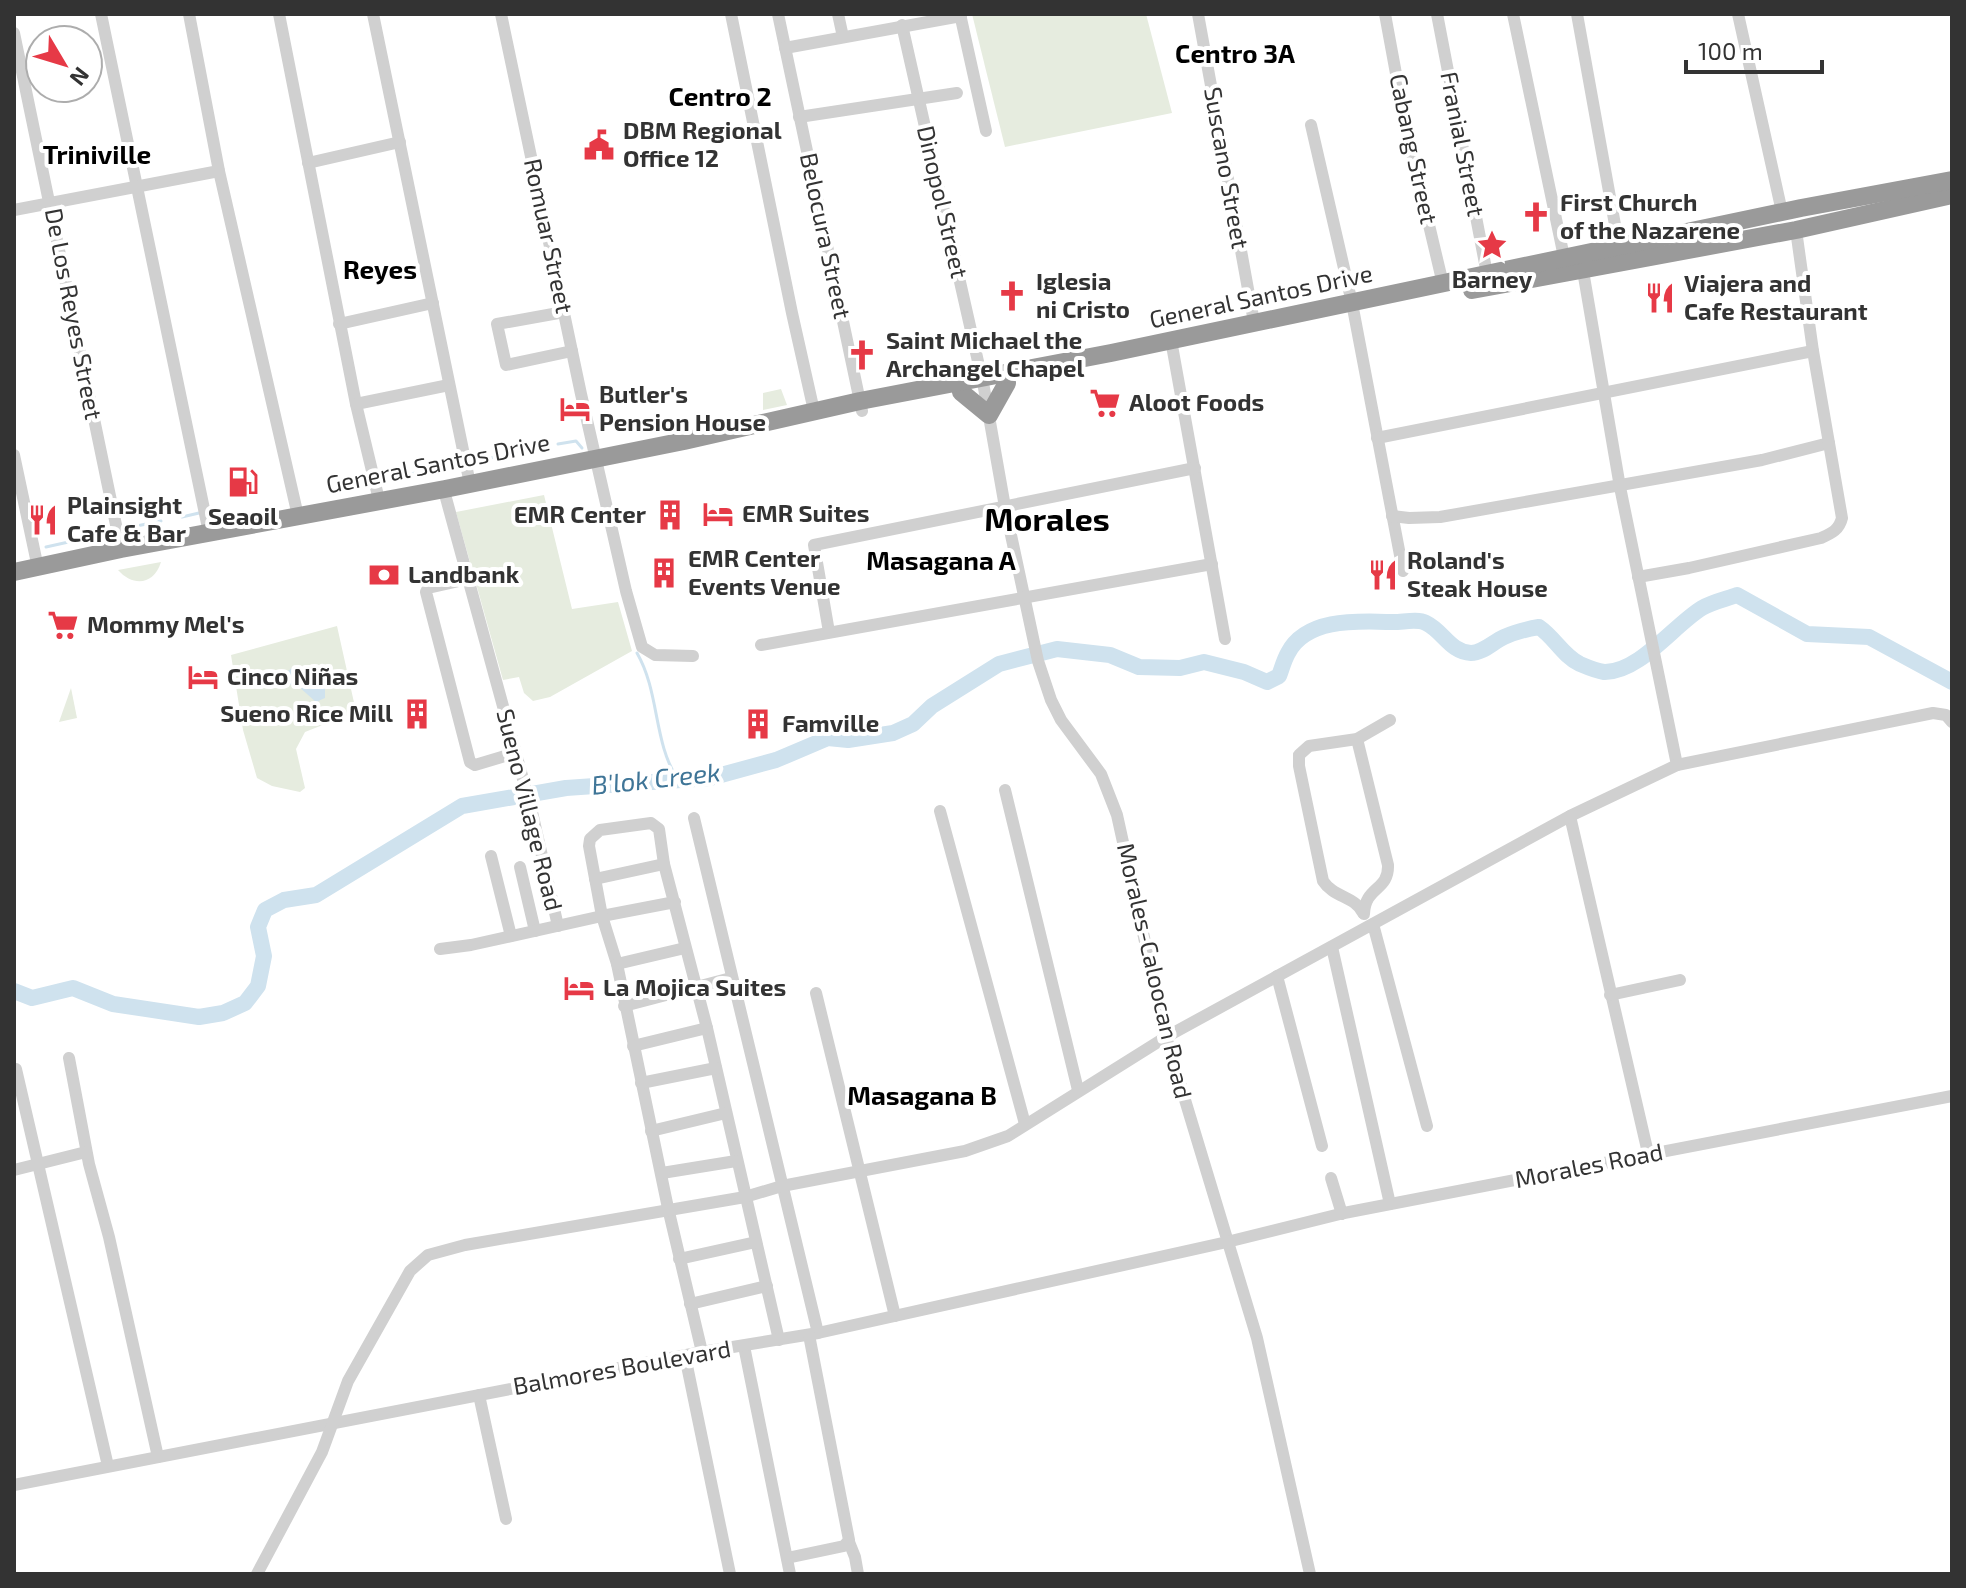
<svg xmlns="http://www.w3.org/2000/svg" width="1966" height="1588" font-family="'Exo 2',sans-serif">
  <rect width="100%" height="100%" fill="#fff"/>
  <g fill="#e6ecdf">
    <polygon points="972,14 1146,14 1172,113 1005,147"/>
    <polygon points="781,389 787,405 763,410 763,393"/>
    <polygon points="544,495 572,609 618,602 632,651 550,697 533,701 524,693 519,677 503,680 456,512"/>
    <path d="M161 562C154 585 133 587 118 570Z"/>
    <polygon points="337,626 357,716 348,715 305,732 296,749 305,788 300,792 272,786 257,778 243,730 231,655"/>
    <polygon points="71,688 77,718 59,722"/>
  </g>
  <path fill="#cfe2ee" d="M293 667 301 669C307 684 314 680 325 688V698L316 702 298 686 285 684 282 676Z"/>
  <g fill="none" stroke-linecap="round" stroke-linejoin="round">
    <g stroke="#cfe2ee" stroke-width="3">
      <polyline points="558,444 576,441 582,448"/>
      <polyline points="472,462 546,446"/>
      <polyline points="449,467 460,464"/>
      <polyline points="380,480 441,468"/>
      <polyline points="182,517 199,513"/>
      <polyline points="122,529 161,521"/>
      <polyline points="46,547 109,533"/>
      <path d="M637 653C660 693 653 742 678 780"/>
    </g>
    <path stroke="#cfe2ee" stroke-width="16" d="M14 991 32 998 73 988 113 1004 199 1017 223 1013 245 1003 258 986 264 956 258 927 265 910 284 900 316 895 462 806 566 788 710 778 776 760 828 738 848 740 893 733 913 724 932 706 999 664 1057 649 1110 655 1139 667 1180 668 1204 662 1244 672 1267 682 1279 676C1282 668 1284 660 1288 653 1306 618 1357 621 1390 622 1401 623 1416 618 1426 623 1443 631 1450 652 1471 653 1483 653 1493 642 1504 637 1515 632 1527 629 1539 627 1555 638 1563 656 1580 664 1587 667 1597 671 1604 672 1639 673 1674 625 1702 608 1712 602 1726 599 1737 595L1807 634 1869 637 1952 682"/>
    <g stroke="#d0d0d0" stroke-width="12">
      <polyline points="101,14 209,533"/>
      <polyline points="189,14 219,171 298,516"/>
      <polyline points="279,14 356,404 379,500"/>
      <polyline points="373,14 470,484"/>
      <polyline points="501,14 581,394 626,591 642,647 655,655 693,656"/>
      <polyline points="731,14 792,313 814,411"/>
      <polyline points="778,14 862,411"/>
      <polyline points="838,14 843,37"/>
      <polyline points="960,14 986,131"/>
      <polyline points="1198,14 1254,322"/>
      <polyline points="1385,14 1406,128 1443,284"/>
      <polyline points="1437,14 1487,274"/>
      <polyline points="1513,14 1564,257"/>
      <polyline points="1577,14 1619,247"/>
      <polyline points="1738,14 1782,212"/>
      <polyline points="902,25 984,388 1005,507 1038,661 1051,700 1061,720 1101,774 1117,815 1166,1037 1257,1338 1310,1574"/>
      <polyline points="14,33 121,549"/>
      <polyline points="785,48 961,16"/>
      <polyline points="799,117 957,93"/>
      <polyline points="1311,125 1352,303 1403,571"/>
      <polyline points="308,163 400,142"/>
      <polyline points="14,210 219,171"/>
      <polyline points="1582,265 1620,487 1677,765"/>
      <polyline points="564,312 497,324 506,365 572,351"/>
      <polyline points="339,324 433,303"/>
      <polyline points="1171,340 1225,639"/>
      <polyline points="356,404 449,385"/>
      <polyline points="1377,438 1813,351"/>
      <polyline points="14,455 38,568"/>
      <polyline points="446,498 532,812 558,926"/>
      <polyline points="1392,516 1409,518 1440,517 1762,460 1829,443"/>
      <path d="M1638 577 1689 568 1821 538C1832 533 1839 530 1842 518L1813 351 1796 230"/>
      <polyline points="468,579 428,588 426,592 470,762 475,765 515,753"/>
      <polyline points="829,632 814,545 1195,468"/>
      <polyline points="761,645 1212,564"/>
      <path d="M1357 739 1388 865C1389 891 1365 886 1364 914"/>
      <polyline points="1005,790 1078,1090"/>
      <polyline points="940,811 1025,1124"/>
      <polyline points="1570,816 1648,1153"/>
      <polyline points="694,818 818,1333"/>
      <polyline points="491,856 511,936"/>
      <polyline points="520,867 535,931"/>
      <polyline points="595,879 664,864"/>
      <polyline points="675,902 602,916 589,846 590,839 600,830 651,823 659,829 664,864 707,1028 779,1340"/>
      <path d="M1363 913C1355 896 1334 898 1323 881L1299 766V755L1309 746 1357 739 1390 720"/>
      <polyline points="1373,924 1427,1126"/>
      <polyline points="1332,947 1390,1204"/>
      <polyline points="440,949 471,945 602,916 617,964 668,1208 702,1352"/>
      <polyline points="617,964 685,948"/>
      <polyline points="1277,976 1322,1146"/>
      <polyline points="816,993 895,1316"/>
      <polyline points="1610,995 1680,980"/>
      <polyline points="624,1006 731,978"/>
      <polyline points="633,1046 707,1028"/>
      <polyline points="69,1058 89,1164 109,1237 158,1457"/>
      <polyline points="16,1069 108,1466"/>
      <polyline points="641,1083 716,1068"/>
      <polyline points="651,1131 726,1113"/>
      <polyline points="14,1170 86,1152"/>
      <polyline points="662,1173 736,1161"/>
      <polyline points="1331,1178 1342,1214"/>
      <polyline points="679,1259 756,1242"/>
      <polyline points="690,1304 767,1286"/>
      <polyline points="744,1346 790,1574"/>
      <polyline points="685,1356 730,1574"/>
      <polyline points="479,1395 506,1519"/>
      <polyline points="14,1485 702,1352 818,1333 1227,1242 1344,1213 1952,1096"/>
      <polyline points="849,1542 855,1557 858,1574"/>
      <polyline points="787,1558 844,1546 849,1540 809,1335"/>
      <polyline points="257,1574 322,1452 348,1381 410,1271 428,1255 465,1245 745,1197 782,1186 965,1151 1008,1136 1166,1037 1570,816 1677,765 1933,713 1946,715 1952,722"/>
    </g>
    <g stroke="#9a9a9a" stroke-width="18">
      <polyline points="1472,290 1796,230 1952,195"/>
      <polyline points="961,392 989,415 1007,383"/>
      <polyline points="14,572 121,549 445,489 684,441 860,401 1111,353 1801,208 1952,180"/>
    </g>
  </g>
  <defs>
    <g id="civic-bare" transform="scale(2.4)"><path d="M-.6-6.5H3V-4.5H.6V-3L4-1V1h2V6H-6V1h2V-1L-.6-3ZM-1.2 2.5V6h2.4V2.5Z" fill="#e63946" stroke="#fff" stroke-width="2.5" paint-order="stroke"/></g>
    <g id="church-bare" transform="scale(2.4)"><path d="M-1.2-6h2.4v3.5h3.3v2.4h-3.3V6h-2.4V-.1h-3.3v-2.4h3.3Z" fill="#e63946" stroke="#fff" stroke-width="2.5" paint-order="stroke"/></g>
    <g id="sight-bare" transform="scale(2.4)"><path d="M0-6L1.8-2.2L6-1.7L2.9 1.2L3.7 5.4L0 3.3L-3.7 5.4L-2.9 1.2L-6-1.7L-1.8-2.2Z" fill="#e63946" stroke="#fff" stroke-width="2.5" paint-order="stroke"/></g>
    <g id="restaurant-bare" transform="scale(2.4)"><path d="M-5-6h1v4h1v-4h1v4h1v-4h1v5L-1.5 .5V6h-2V.5L-5-1ZM5-6V6H3V1.5H1.5Q1.5-4 5-6Z" fill="#e63946" stroke="#fff" stroke-width="2.5" paint-order="stroke"/></g>
    <g id="supermarket-bare" transform="scale(2.4)"><path d="M-6-5.5h2.5l.6 2H6L4.5 2H-2.5L-4.4-4H-6ZM-1.5 3.2a1.3 1.3 0 1 0 .1 0ZM3 3.2a1.3 1.3 0 1 0 .1 0Z" fill="#e63946" stroke="#fff" stroke-width="2.5" paint-order="stroke"/></g>
    <g id="hotel-bare" transform="scale(2.4)"><path d="M-6-4.5h1.5V1H6V5H4.5V3h-9V5H-6ZM-4 0a1.8 1.8 0 1 1 3.6 0ZM.5 0V-2.5h3Q6-2.5 6 0Z" fill="#e63946" stroke="#fff" stroke-width="2.5" paint-order="stroke"/></g>
    <g id="fuel-bare" transform="scale(2.4)"><path d="M-5.5-6h7V0h2V4h1.3V-2.5L3-4.5l.8-.8L6-3V5H2.5V1h-1V6h-7ZM-4.2-4.7v3.2H.2V-4.7Z" fill="#e63946" stroke="#fff" stroke-width="2.5" paint-order="stroke"/></g>
    <g id="building-bare" transform="scale(2.4)"><path d="M-4-6H4V6H1V3H-1V6H-4ZM-2.5-4.3h1.7v1.8h-1.7ZM.8-4.3h1.7v1.8H.8ZM-2.5-1h1.7V.8h-1.7ZM.8-1h1.7V.8H.8Z" fill="#e63946" stroke="#fff" stroke-width="2.5" paint-order="stroke"/></g>
    <g id="bank-bare" transform="scale(2.4)"><path d="M-6-4H6V4H-6ZM0-2.3a2.3 2.3 0 1 0 0 4.6a2.3 2.3 0 1 0 0-4.6Z" fill="#e63946" stroke="#fff" stroke-width="2.5" paint-order="stroke"/></g>
  </defs>
  <g fill-rule="evenodd">
    <use href="#civic-bare" x="599" y="145"/>
    <use href="#church-bare" x="1536" y="217"/>
    <use href="#sight-bare" x="1492" y="245"/>
    <use href="#church-bare" x="1012" y="296"/>
    <use href="#restaurant-bare" x="1660" y="298"/>
    <use href="#church-bare" x="862" y="355"/>
    <use href="#supermarket-bare" x="1105" y="403"/>
    <use href="#hotel-bare" x="575" y="409"/>
    <use href="#fuel-bare" x="243" y="482"/>
    <use href="#hotel-bare" x="718" y="514"/>
    <use href="#building-bare" x="670" y="515"/>
    <use href="#restaurant-bare" x="43" y="520"/>
    <use href="#building-bare" x="664" y="573"/>
    <use href="#bank-bare" x="384" y="575"/>
    <use href="#restaurant-bare" x="1383" y="575"/>
    <use href="#supermarket-bare" x="63" y="625"/>
    <use href="#hotel-bare" x="203" y="677"/>
    <use href="#building-bare" x="417" y="714"/>
    <use href="#building-bare" x="758" y="724"/>
    <use href="#hotel-bare" x="579" y="988"/>
  </g>
  <g text-anchor="middle" stroke-width="8" stroke-linejoin="round" paint-order="stroke">
    <g font-size="24" font-weight="bold" fill="#333" stroke="#fff" text-anchor="start">
      <text x="623" y="139">DBM Regional<tspan x="623" dy="28">Office 12</tspan></text>
      <text x="1560" y="211">First Church<tspan x="1560" dy="28">of the Nazarene</tspan></text>
      <text x="1492" y="288" text-anchor="middle">Barney</text>
      <text x="1036" y="290">Iglesia<tspan x="1036" dy="28">ni Cristo</tspan></text>
      <text x="1684" y="292">Viajera and<tspan x="1684" dy="28">Cafe Restaurant</tspan></text>
      <text x="886" y="349">Saint Michael the<tspan x="886" dy="28">Archangel Chapel</tspan></text>
      <text x="599" y="403">Butler's<tspan x="599" dy="28">Pension House</tspan></text>
      <text x="1129" y="411">Aloot Foods</text>
      <text x="67" y="514">Plainsight<tspan x="67" dy="28">Cafe &amp; Bar</tspan></text>
      <text x="742" y="522">EMR Suites</text>
      <text x="646" y="523" text-anchor="end">EMR Center</text>
      <text x="243" y="525" text-anchor="middle">Seaoil</text>
      <text x="688" y="567">EMR Center<tspan x="688" dy="28">Events Venue</tspan></text>
      <text x="1407" y="569">Roland's<tspan x="1407" dy="28">Steak House</tspan></text>
      <text x="408" y="583">Landbank</text>
      <text x="87" y="633">Mommy Mel's</text>
      <text x="227" y="685">Cinco Niñas</text>
      <text x="393" y="722" text-anchor="end">Sueno Rice Mill</text>
      <text x="782" y="732">Famville</text>
      <text x="603" y="996">La Mojica Suites</text>
    </g>
    <g font-size="24" fill="#333" stroke="#fff">
      <text transform="translate(1462 144) rotate(79)" y="8">Franial Street</text>
      <text transform="translate(1413 149) rotate(78)" y="8">Cabang Street</text>
      <text transform="translate(1226 168) rotate(80)" y="8">Suscano Street</text>
      <text transform="translate(942 202) rotate(77)" y="8">Dinopol Street</text>
      <text transform="translate(548 236) rotate(78)" y="8">Romuar Street</text>
      <text transform="translate(825 236) rotate(78)" y="8">Belocura Street</text>
      <text transform="translate(1261 297) rotate(-12)" y="8">General Santos Drive</text>
      <text transform="translate(73 314) rotate(79)" y="8">De Los Reyes Street</text>
      <text transform="translate(438 464) rotate(-11)" y="8">General Santos Drive</text>
      <text transform="translate(529 810) rotate(76)" y="8">Sueno Village Road</text>
      <text transform="translate(1154 971) rotate(77)" y="8">Morales-Caloocan Road</text>
      <text transform="translate(1589 1166) rotate(-11)" y="8">Morales Road</text>
      <text transform="translate(622 1368) rotate(-10)" y="8">Balmores Boulevard</text>
    </g>
    <g font-size="26" font-weight="bold" fill="#000" stroke="#fff">
      <text x="1235" y="63">Centro 3A</text>
      <text x="720" y="106">Centro 2</text>
      <text x="97" y="164">Triniville</text>
      <text x="380" y="279">Reyes</text>
      <text x="941" y="570">Masagana A</text>
      <text x="922" y="1105">Masagana B</text>
    </g>
    <g font-size="26" font-style="italic" fill="#3f7597" stroke="#fff">
      <text transform="translate(656 779) rotate(-6)" y="9">B'lok Creek</text>
    </g>
    <g font-size="32" font-weight="bold" fill="#000" stroke="#fff">
      <text x="1047" y="531">Morales</text>
    </g>
  </g>
  <rect width="1966" height="1588" fill="none" stroke="#333333" stroke-width="32"/>
  <g transform="translate(64 64) rotate(128)"><circle r="38" fill="#ffffff" stroke="#adadad" stroke-width="2"/>
  <path d="M0-6L14 30L0 20L-14 30Z" fill="#e63946"/>
  <text y="-12" font-size="22" font-weight="bold" text-anchor="middle" fill="#333333">N</text>
  </g>
  <path d="M1686 60v12h136v-12" fill="none" stroke="#333333" stroke-width="4"/>
  <text x="1698" y="60" font-size="24" fill="#333333" stroke="#ffffff" stroke-width="6" paint-order="stroke">100 m</text>
</svg>
